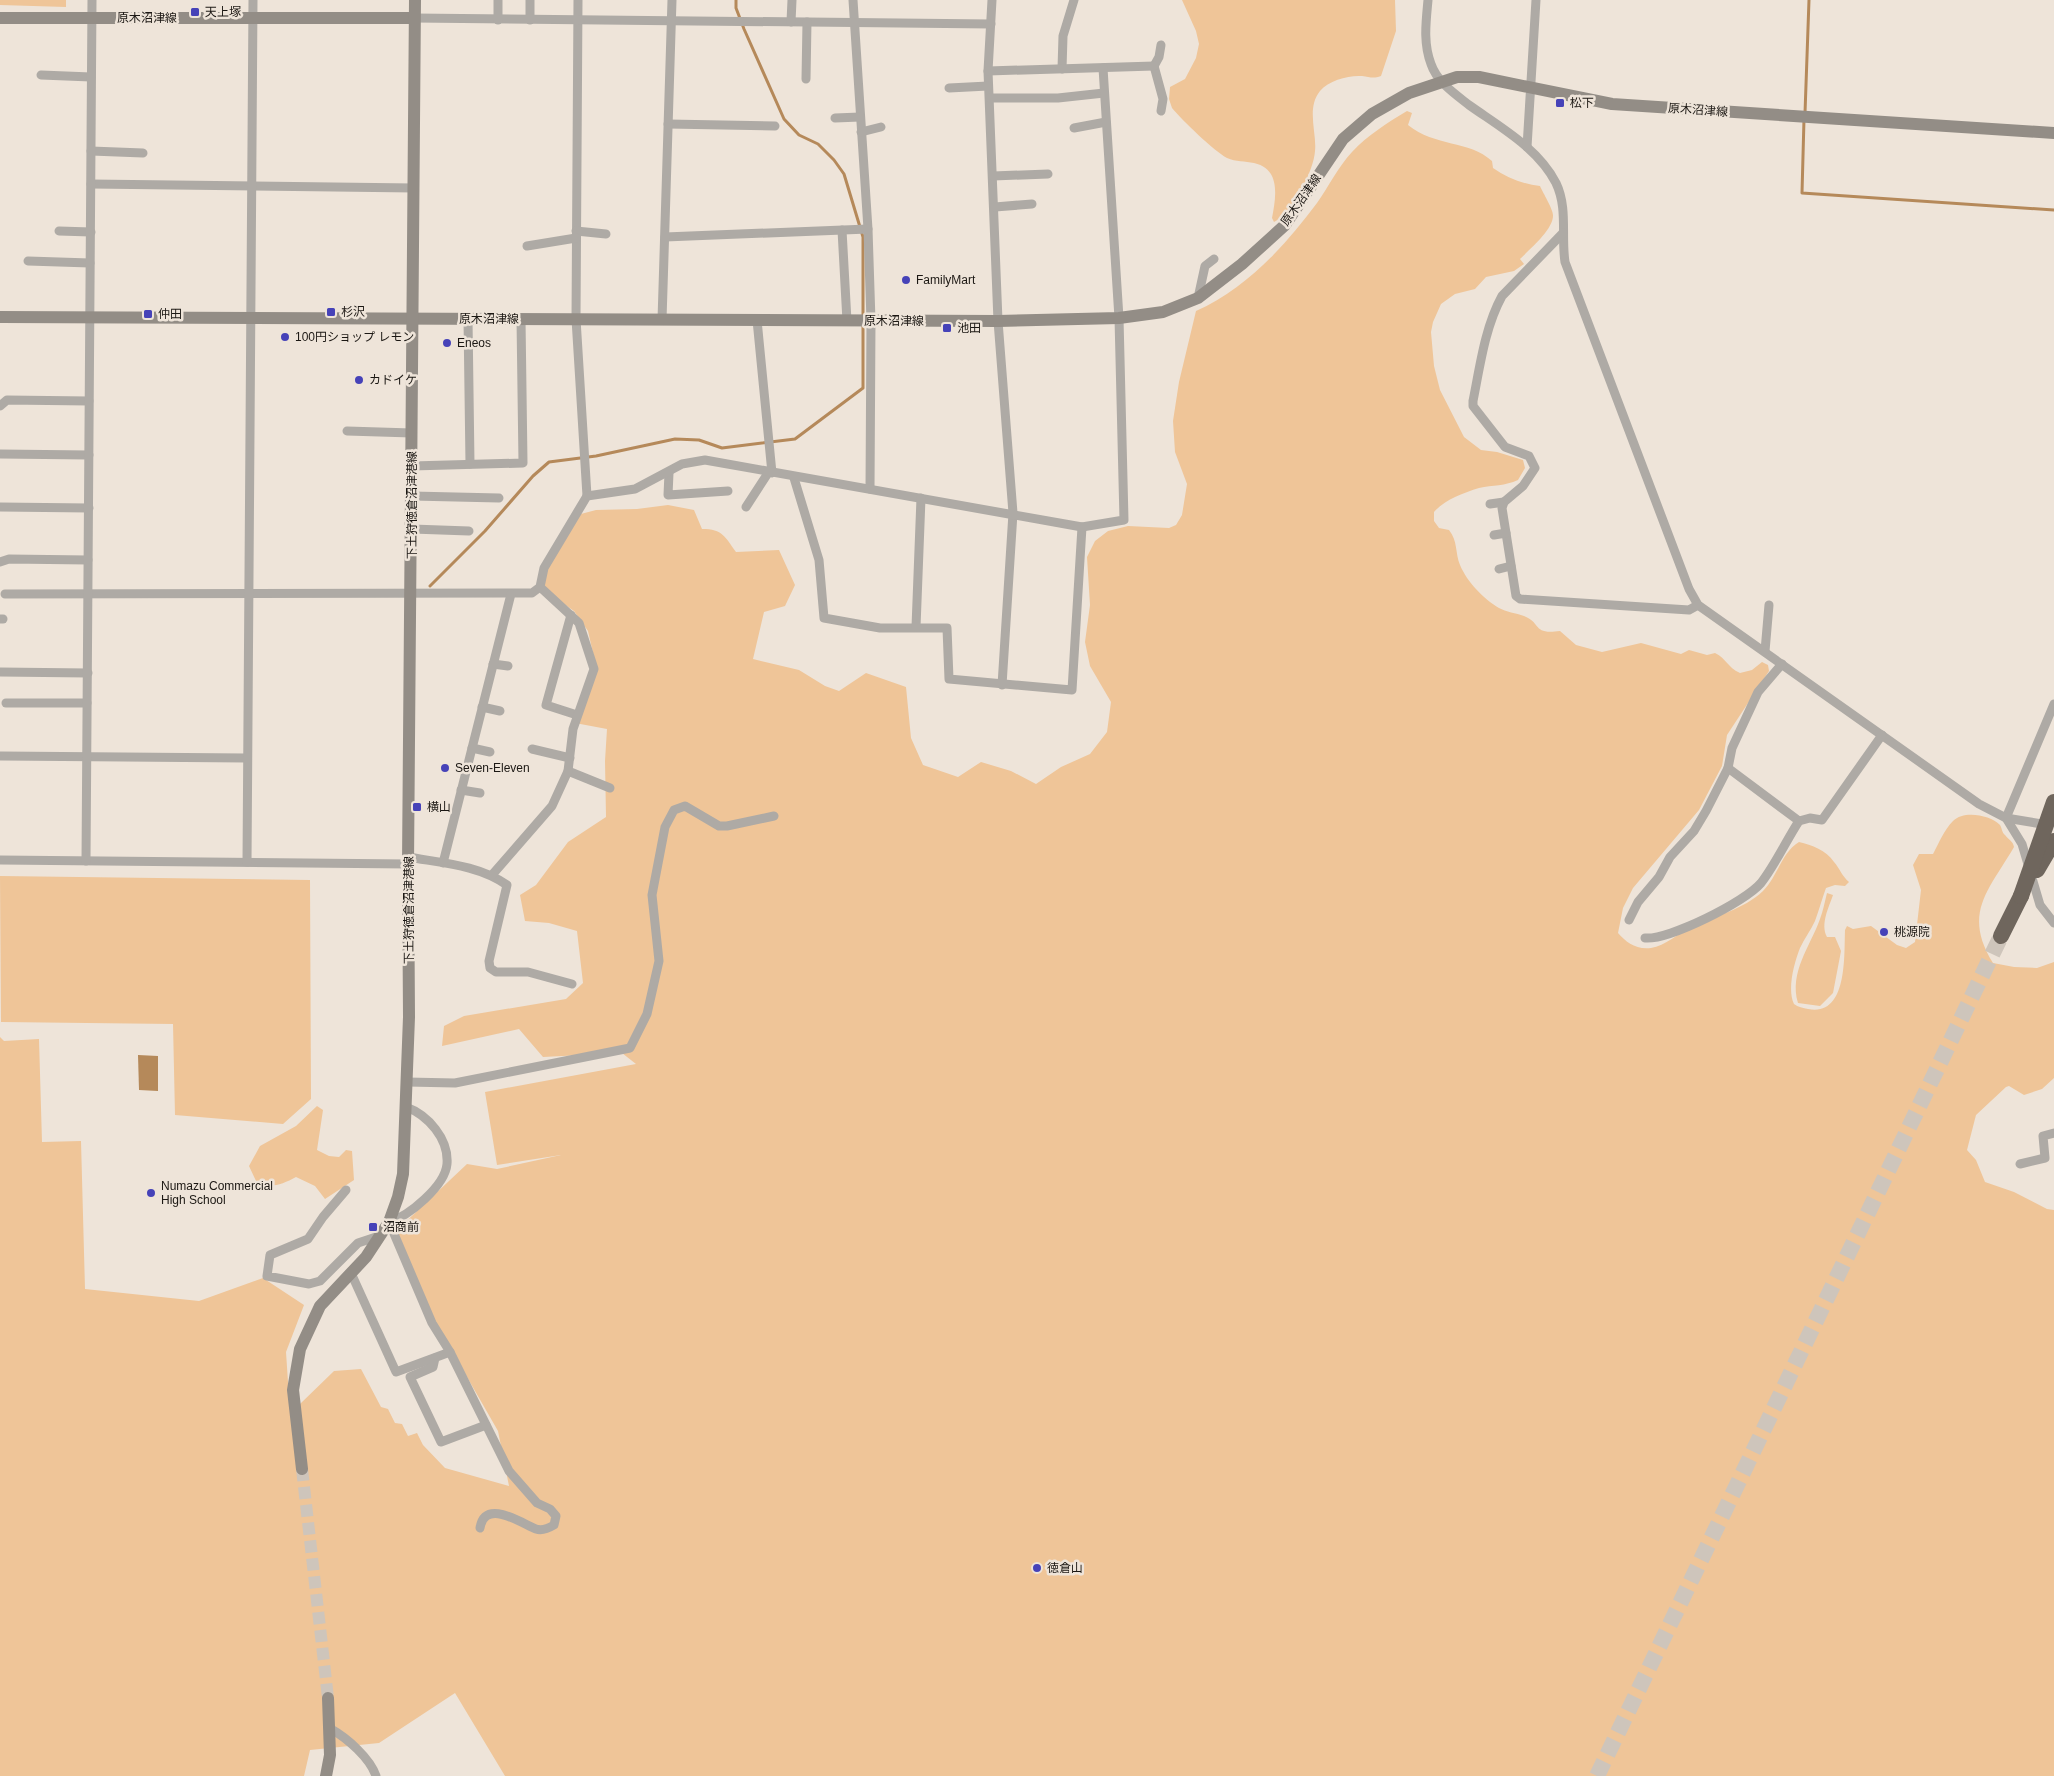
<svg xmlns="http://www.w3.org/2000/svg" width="2054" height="1776" font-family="Arial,'Noto Sans JP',sans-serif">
  <rect width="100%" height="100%" fill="#eee4d9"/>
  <g fill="#efc598">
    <polygon points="0,0 66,0 66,7 0,5"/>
    <path d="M1182 0H1395L1396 31 1381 76C1373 79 1370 77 1362 76 1349 75 1329 80 1320 91 1306 108 1317 133 1315 151 1314 170 1292 214 1274 222L1272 218C1276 197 1281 169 1254 163 1245 161 1236 162 1227 158 1214 151 1182 120 1172 108L1169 99 1170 87 1185 79 1196 58 1199 44 1196 31Z"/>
    <path d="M1407 111 1412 113 1408 125C1435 147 1469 140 1492 161L1493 168C1507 178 1523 184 1540 186 1543 193 1553 209 1553 215 1554 229 1530 249 1520 259L1524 264 1514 271 1486 277 1475 289 1455 294 1441 304 1433 322 1431 332 1434 366 1440 390 1464 437 1481 450 1497 452 1523 460 1525 468 1518 480C1505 486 1493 485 1479 488 1463 493 1444 500 1434 512V521L1439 528 1449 530C1458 541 1455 553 1460 565 1467 582 1484 599 1499 608 1506 612 1516 613 1524 616 1542 623 1532 635 1560 631L1576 645 1602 652 1641 643 1681 654 1689 650 1707 655 1715 653C1727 659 1727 667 1740 673L1752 670 1762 662 1768 665 1769 671 1727 735 1722 766 1699 810 1633 888 1623 908 1618 933C1626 942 1636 950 1651 948 1665 946 1679 933 1691 927 1716 915 1743 910 1763 891 1778 876 1781 853 1799 842 1812 845 1826 850 1834 862 1840 869 1842 876 1849 882L1845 886 1835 885 1826 888C1822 899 1819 910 1815 921 1811 930 1804 939 1800 948 1794 963 1787 990 1794 1004 1798 1007 1803 1008 1808 1009 1848 1017 1844 955 1845 930L1847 926 1853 929 1871 926 1897 945 1906 948 1915 942 1921 890 1913 865 1919 854H1933C1939 843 1944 830 1953 821 1964 810 1990 815 2000 825 2002 828 2002 833 2005 835 2009 840 2013 841 2014 847 1989 890 1962 913 1993 963L2014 967 2037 968 2054 962V1078L2042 1089 2024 1095 2009 1086 2006 1087 1976 1115 1967 1150 1976 1160 1985 1182 2014 1192 2047 1209 2054 1210V1776H505L455 1693 379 1743 310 1750 304 1776H0V1037L4 1041 39 1039 42 1142 81 1141 85 1289 199 1301 263 1278 304 1305 286 1352 289 1397 300 1404 334 1371 361 1369 381 1407 388 1409 395 1423 402 1424 408 1436 417 1433 423 1445 445 1468 509 1486 498 1431 428 1309 397 1230 467 1164 497 1169 561 1155 497 1165 485 1092 636 1064 622 1053 543 1057 519 1029 442 1046 444 1026 464 1016 566 999 583 983 577 931 549 923 525 921 520 895 536 885 568 842 606 817 605 761 607 729 575 723 596 666 588 631 574 611 540 587 550 560 577 515 596 510 637 509 668 505 694 510 702 529C723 529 725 537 736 552L779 550 795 585 785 606 764 612 753 659 799 670 825 686 839 691 866 673 906 687 911 738 923 765 958 777 981 762 1011 771 1036 784 1061 767 1090 754 1107 732 1111 702 1090 666 1085 642 1090 605 1087 557 1095 541 1108 531 1128 526 1169 528 1176 525 1182 515 1187 484 1175 452 1173 421 1179 382 1196 311C1246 289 1285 246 1317 203 1329 186 1338 167 1352 152 1368 135 1387 123 1407 111Z"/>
    <polygon points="0,876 310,880 311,1099 283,1124 175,1115 173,1024 1,1022"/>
    <path d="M1827 893 1833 895C1829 907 1820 924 1827 937H1835L1841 951 1833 993 1820 1006 1798 1003C1789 972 1810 947 1820 919 1823 911 1825 901 1827 893Z"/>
    <path d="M317 1106 323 1110 317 1150 329 1156 339 1157 346 1150 352 1151 354 1180 325 1199 315 1186 296 1177C283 1184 271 1189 257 1183L249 1166 260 1146 296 1126Z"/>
  </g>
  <polygon fill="#b5895a" points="138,1055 158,1056 158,1091 139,1090"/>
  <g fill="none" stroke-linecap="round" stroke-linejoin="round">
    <g stroke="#b5895a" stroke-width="3">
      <polyline points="736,0 736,8 744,29 784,119 799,135 818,144 834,160 844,174 863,237 863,317"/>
      <polyline points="1805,113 1809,0"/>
      <polyline points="1804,119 1802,193 2054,210"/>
      <polyline points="430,586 485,531 533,476 549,462 596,456 675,439 699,440 722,448 795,439 863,388 863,323"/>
    </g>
    <polyline stroke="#cec5bb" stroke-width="12" stroke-dasharray="12 6" stroke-linecap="butt" points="302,1469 328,1698"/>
    <polyline stroke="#cec5bb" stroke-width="16" stroke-dasharray="16 8" stroke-linecap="butt" points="1597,1776 2001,936"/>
    <g stroke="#aeaaa5" stroke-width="9">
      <polyline points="530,0 530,20"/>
      <polyline points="578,0 576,319 587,496"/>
      <polyline points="853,0 868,229 871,321 870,489"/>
      <polyline points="992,0 988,71 998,321 1013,513 1002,685"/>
      <path d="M1428 0C1426 22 1423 43 1431 64 1437 82 1455 94 1469 105 1500 127 1538 148 1556 183 1568 208 1561 236 1565 262L1689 589 1698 605 1979 804 2006 818 2048 825"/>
      <polyline points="414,18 991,24"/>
      <polyline points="498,20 498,0"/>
      <polyline points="791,22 792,0"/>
      <polyline points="1154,66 1163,99 1161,111"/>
      <polyline points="1154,66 1159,57 1161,45"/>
      <polyline points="1062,69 1063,36 1074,0"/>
      <polyline points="988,71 1154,66"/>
      <polyline points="41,75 91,77"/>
      <polyline points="806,79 807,22"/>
      <polyline points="949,88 988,86"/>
      <polyline points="990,98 1058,98 1104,93"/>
      <polyline points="835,118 860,117"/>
      <polyline points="668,124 775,126"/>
      <polyline points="1074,128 1106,122"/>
      <polyline points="861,132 881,127"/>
      <polyline points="1527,147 1536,0"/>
      <polyline points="91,151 143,153"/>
      <polyline points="993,176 1048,174"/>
      <polyline points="91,184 414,188"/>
      <polyline points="995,207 1032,204"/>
      <polyline points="842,230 847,321"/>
      <polyline points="59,231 91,232"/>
      <polyline points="576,231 606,234"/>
      <path d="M1563 233 1502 296C1485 327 1480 366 1473 401V406L1505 447 1529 456 1535 468 1523 486 1504 502 1502 508 1516 596 1520 599 1689 610 1698 605"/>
      <polyline points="665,237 868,229"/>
      <polyline points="527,246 576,238"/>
      <polyline points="28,261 90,263"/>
      <polyline points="1198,298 1205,266 1214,259"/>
      <polyline points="468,319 470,464"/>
      <polyline points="662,320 672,0"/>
      <polyline points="757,320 772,473"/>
      <polyline points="0,406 7,400 89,401"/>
      <polyline points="347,431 412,433"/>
      <polyline points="0,454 89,455"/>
      <polyline points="412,466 523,463 521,319"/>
      <polyline points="669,473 668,495 728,491"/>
      <polyline points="794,478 819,560 824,618 880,628 947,628 949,679 1072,690 1082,527"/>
      <polyline points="412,496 499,498"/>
      <polyline points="1490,504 1504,502"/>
      <polyline points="0,507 89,508"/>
      <polyline points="746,507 768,473"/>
      <polyline points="412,529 469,531"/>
      <polyline points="1494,535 1506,533"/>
      <polyline points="0,562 9,559 88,560"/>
      <polyline points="1499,569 1511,566"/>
      <polyline points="5,594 532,593 540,587 544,568 587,496 635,489 682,464 705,460 1082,527 1124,520 1119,318 1103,68"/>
      <polyline points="571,615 546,705 577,715"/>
      <polyline points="0,619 3,619"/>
      <polyline points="916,627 921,498"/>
      <polyline points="1765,651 1769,605"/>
      <polyline points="493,664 508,666"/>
      <polyline points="0,672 88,673"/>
      <polyline points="6,703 87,703"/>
      <polyline points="2054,704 2006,818 2022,844 2040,905 2054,923"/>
      <polyline points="482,707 500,711"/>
      <polyline points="472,748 490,752"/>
      <polyline points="532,749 570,758"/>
      <polyline points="1,756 246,758"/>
      <polyline points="1728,768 1799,821"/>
      <polyline points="568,771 610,788"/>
      <polyline points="461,790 480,793"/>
      <path d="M408 857C442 863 479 865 507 885L489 961 490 968 496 972H528L572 984"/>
      <polyline points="0,860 408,864"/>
      <polyline points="86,861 92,0"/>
      <polyline points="247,862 253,0"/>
      <polyline points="443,863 511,594"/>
      <polyline points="492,875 552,806 568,771 573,729 594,669 579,623 540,587"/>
      <polyline points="1629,920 1638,902 1659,877 1670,857 1694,831 1706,811 1728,768 1732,748 1758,692 1782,664"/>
      <path d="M1645 938C1669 940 1745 902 1761 883 1775 865 1786 841 1799 821L1810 818 1822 820 1882 735"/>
      <polyline points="407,1082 455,1083 630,1048 647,1014 659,961 652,895 665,827 674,810 685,806 719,826 727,826 774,816"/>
      <path d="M406 1107C428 1115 449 1139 447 1164 445 1186 409 1216 389 1222L432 1323 450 1352 509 1471 537 1503 550 1509 556 1516 554 1525C549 1528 542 1531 536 1529 521 1523 485 1498 480 1528"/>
      <polyline points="2020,1164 2045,1158 2043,1136 2054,1133"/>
      <polyline points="346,1190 323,1217 308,1239 270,1255 267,1276 309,1284 320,1281 358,1243 379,1236"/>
      <polyline points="351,1273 396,1372 450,1352"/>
      <polyline points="435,1358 433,1367 410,1377 441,1442 486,1425"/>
      <path d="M331 1729C347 1738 370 1758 376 1776"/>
    </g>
    <g stroke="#938d86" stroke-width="12">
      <polyline points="0,18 414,18"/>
      <polyline points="0,317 998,321 1119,318 1163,312 1198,298 1242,264 1285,225 1343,139 1372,114 1409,93 1457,77 1479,77 1612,104 2054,133"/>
      <polyline points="302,1469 293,1390 300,1349 320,1306 366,1257 389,1222 398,1197 403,1174 409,1017 408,864 415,0"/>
      <polyline points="326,1776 330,1755 328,1698"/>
    </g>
    <polyline stroke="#6f665d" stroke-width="16" points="2001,936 2021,896"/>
    <g stroke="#6f665d" stroke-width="16">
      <polyline points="2037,870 2054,841"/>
      <polyline points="2021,896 2054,802"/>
    </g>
  </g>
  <g fill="#4642b8" stroke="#eee4d9" stroke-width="2">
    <rect x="190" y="7" width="10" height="10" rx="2.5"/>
    <rect x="1555" y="98" width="10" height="10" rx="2.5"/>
    <circle cx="906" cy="280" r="5"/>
    <rect x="326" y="307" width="10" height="10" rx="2.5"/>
    <rect x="143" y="309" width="10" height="10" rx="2.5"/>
    <rect x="942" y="323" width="10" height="10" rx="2.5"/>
    <circle cx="285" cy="337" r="5"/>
    <circle cx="447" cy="343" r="5"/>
    <circle cx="359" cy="380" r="5"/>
    <circle cx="445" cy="768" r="5"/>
    <rect x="412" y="802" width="10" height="10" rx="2.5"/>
    <circle cx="1884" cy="932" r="5"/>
    <circle cx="151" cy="1193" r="5"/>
    <rect x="368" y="1222" width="10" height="10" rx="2.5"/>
    <circle cx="1037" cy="1568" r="5"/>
  </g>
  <g text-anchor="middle" stroke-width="5" stroke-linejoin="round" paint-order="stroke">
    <g font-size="12" fill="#1b1713" stroke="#eee4d9" text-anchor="start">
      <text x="205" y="16">天上塚</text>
      <text x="1570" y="107">松下</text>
      <text x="916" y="284">FamilyMart</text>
      <text x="341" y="316">杉沢</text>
      <text x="158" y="318">仲田</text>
      <text x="957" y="332">池田</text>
      <text x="295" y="341">100円ショップ レモン</text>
      <text x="457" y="347">Eneos</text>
      <text x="369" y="384">カドイケ</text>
      <text x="455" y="772">Seven-Eleven</text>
      <text x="427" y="811">横山</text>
      <text x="1894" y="936">桃源院</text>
      <text x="161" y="1190">Numazu Commercial<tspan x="161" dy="14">High School</tspan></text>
      <text x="383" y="1231">沼商前</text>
      <text x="1047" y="1572">徳倉山</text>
    </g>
    <g font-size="12" fill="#1b1713" stroke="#eee4d9">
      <text x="147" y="22">原木沼津線</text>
      <text transform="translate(1698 110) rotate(4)" y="4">原木沼津線</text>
      <text transform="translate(1301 200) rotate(-55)" y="4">原木沼津線</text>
      <text x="489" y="323">原木沼津線</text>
      <text x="894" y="325">原木沼津線</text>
      <text transform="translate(412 505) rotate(-90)" y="4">下土狩徳倉沼津港線</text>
      <text transform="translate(409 910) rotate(-90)" y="4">下土狩徳倉沼津港線</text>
    </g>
  </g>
</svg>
